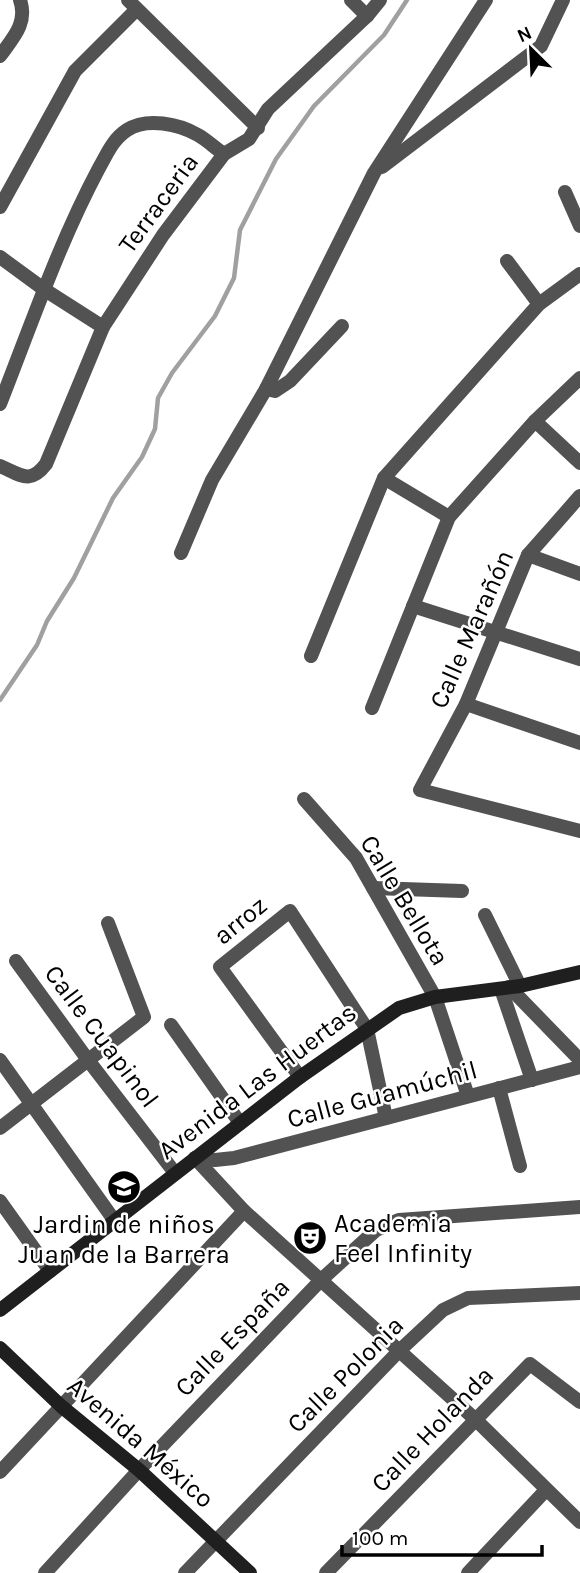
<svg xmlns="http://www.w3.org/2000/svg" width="580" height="1573" font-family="Karla,sans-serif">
  <rect width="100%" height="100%" fill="#fff"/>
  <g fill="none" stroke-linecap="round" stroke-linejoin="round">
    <polyline stroke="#a0a0a0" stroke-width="4.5" points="0,700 37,645 47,621 74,578 113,498 142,457 155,429 158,398 172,373 215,316 234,278 240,230 276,159 314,106 384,35 407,0"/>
    <g stroke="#525252" stroke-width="14">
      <polyline points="128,0 258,128"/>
      <polyline points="351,0 367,16"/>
      <path d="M0 56C13 38 28 23 20 0"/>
      <polyline points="382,167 541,46 563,0"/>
      <polyline points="565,192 580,226"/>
      <polyline points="0,207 75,71 136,10"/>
      <polyline points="0,257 45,290 103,327"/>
      <polyline points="507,261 539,304"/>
      <polyline points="266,389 275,391 290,381 342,326"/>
      <path d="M0 404C31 325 59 243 99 168 107 154 113 139 127 130 147 117 179 124 198 135 207 140 215 148 224 154"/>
      <polyline points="535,421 580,463"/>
      <path d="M0 466C21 475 30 485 46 464L103 327 163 235 224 154 249 139 268 109 367 16 380 0"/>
      <polyline points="384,478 449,517"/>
      <polyline points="580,496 528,555 466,704 420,790 580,831"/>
      <polyline points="181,553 212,480 266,389 374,173 486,0"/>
      <polyline points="528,555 580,574"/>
      <polyline points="413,606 580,659"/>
      <polyline points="311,656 384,478 539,304 580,274"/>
      <polyline points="466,704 580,743"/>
      <polyline points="372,708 449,517 535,421 580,378"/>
      <polyline points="304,799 356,858 435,997 468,1096"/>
      <polyline points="373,888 462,891"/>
      <polyline points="485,915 520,986"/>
      <polyline points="16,961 88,1060 175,1173"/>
      <polyline points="509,987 580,1060"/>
      <polyline points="501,989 532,1080"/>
      <polyline points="171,1025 240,1123"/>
      <polyline points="0,1060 114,1220"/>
      <polyline points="300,1077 220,967 290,911 367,1029 386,1118"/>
      <polyline points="499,1088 520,1166"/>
      <polyline points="0,1128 144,1017 108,923"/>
      <polyline points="195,1158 244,1211 476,1420 580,1522"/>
      <polyline points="195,1158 215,1160 234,1158 580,1067"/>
      <polyline points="0,1201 50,1271"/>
      <polyline points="0,1472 244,1211"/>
      <polyline points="45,1573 139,1470 321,1280 376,1230 399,1220 580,1207"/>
      <polyline points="185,1573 399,1351 443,1310 468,1298 580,1293"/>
      <polyline points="326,1573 530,1364 580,1402"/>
      <polyline points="468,1573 546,1490"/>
    </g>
    <g stroke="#1f1f1f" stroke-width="14">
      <polyline points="0,1310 300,1077 399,1008 435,997 520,986 580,972"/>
      <polyline points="0,1348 61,1406 139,1470 250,1573"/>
    </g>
  </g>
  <defs>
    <g id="school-disc" transform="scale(1.75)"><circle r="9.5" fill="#000" stroke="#fff"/><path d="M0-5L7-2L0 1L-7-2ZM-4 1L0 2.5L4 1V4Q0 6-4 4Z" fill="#fff"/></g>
    <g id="theatre-disc" transform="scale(1.75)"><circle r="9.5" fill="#000" stroke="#fff"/><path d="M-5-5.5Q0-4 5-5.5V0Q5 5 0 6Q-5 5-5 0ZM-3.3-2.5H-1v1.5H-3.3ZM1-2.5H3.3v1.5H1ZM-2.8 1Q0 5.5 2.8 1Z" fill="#fff"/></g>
  </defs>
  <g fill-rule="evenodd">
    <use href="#school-disc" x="124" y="1187"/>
    <use href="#theatre-disc" x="310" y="1238"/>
  </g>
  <g text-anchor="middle" stroke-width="5" stroke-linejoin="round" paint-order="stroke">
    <g font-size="26" fill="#000" stroke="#fff">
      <text transform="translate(158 203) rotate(-54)" y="9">Terraceria</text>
      <text transform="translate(471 629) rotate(-66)" y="9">Calle Marañón</text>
      <text transform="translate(405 900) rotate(59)" y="9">Calle Bellota</text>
      <text transform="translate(240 920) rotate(-39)" y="9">arroz</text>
      <text transform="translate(102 1036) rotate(53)" y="9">Calle Cuapinol</text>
      <text transform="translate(257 1081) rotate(-37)" y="9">Avenida Las Huertas</text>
      <text transform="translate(382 1094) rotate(-15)" y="9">Calle Guamúchil</text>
      <text transform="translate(232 1337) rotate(-46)" y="9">Calle España</text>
      <text transform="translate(345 1374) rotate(-45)" y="9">Calle Polonia</text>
      <text transform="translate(432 1429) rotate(-46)" y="9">Calle Holanda</text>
      <text transform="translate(141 1442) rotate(41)" y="9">Avenida México</text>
    </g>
    <g font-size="26" fill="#000" stroke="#fff" text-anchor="start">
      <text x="334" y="1232">Academia<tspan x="334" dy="30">Feel Infinity</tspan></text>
      <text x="124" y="1233" text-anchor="middle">Jardin de niños<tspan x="124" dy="30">Juan de la Barrera</tspan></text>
    </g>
  </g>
  <g transform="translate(531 49) rotate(336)" stroke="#ffffff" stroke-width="5" paint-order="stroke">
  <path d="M0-5L12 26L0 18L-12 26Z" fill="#000000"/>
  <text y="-10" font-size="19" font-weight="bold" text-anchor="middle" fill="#000000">N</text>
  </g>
  <path d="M342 1545v10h200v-10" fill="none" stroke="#000000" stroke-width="3.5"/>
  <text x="352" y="1545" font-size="21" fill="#000000" stroke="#ffffff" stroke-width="5" paint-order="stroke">100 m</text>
</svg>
